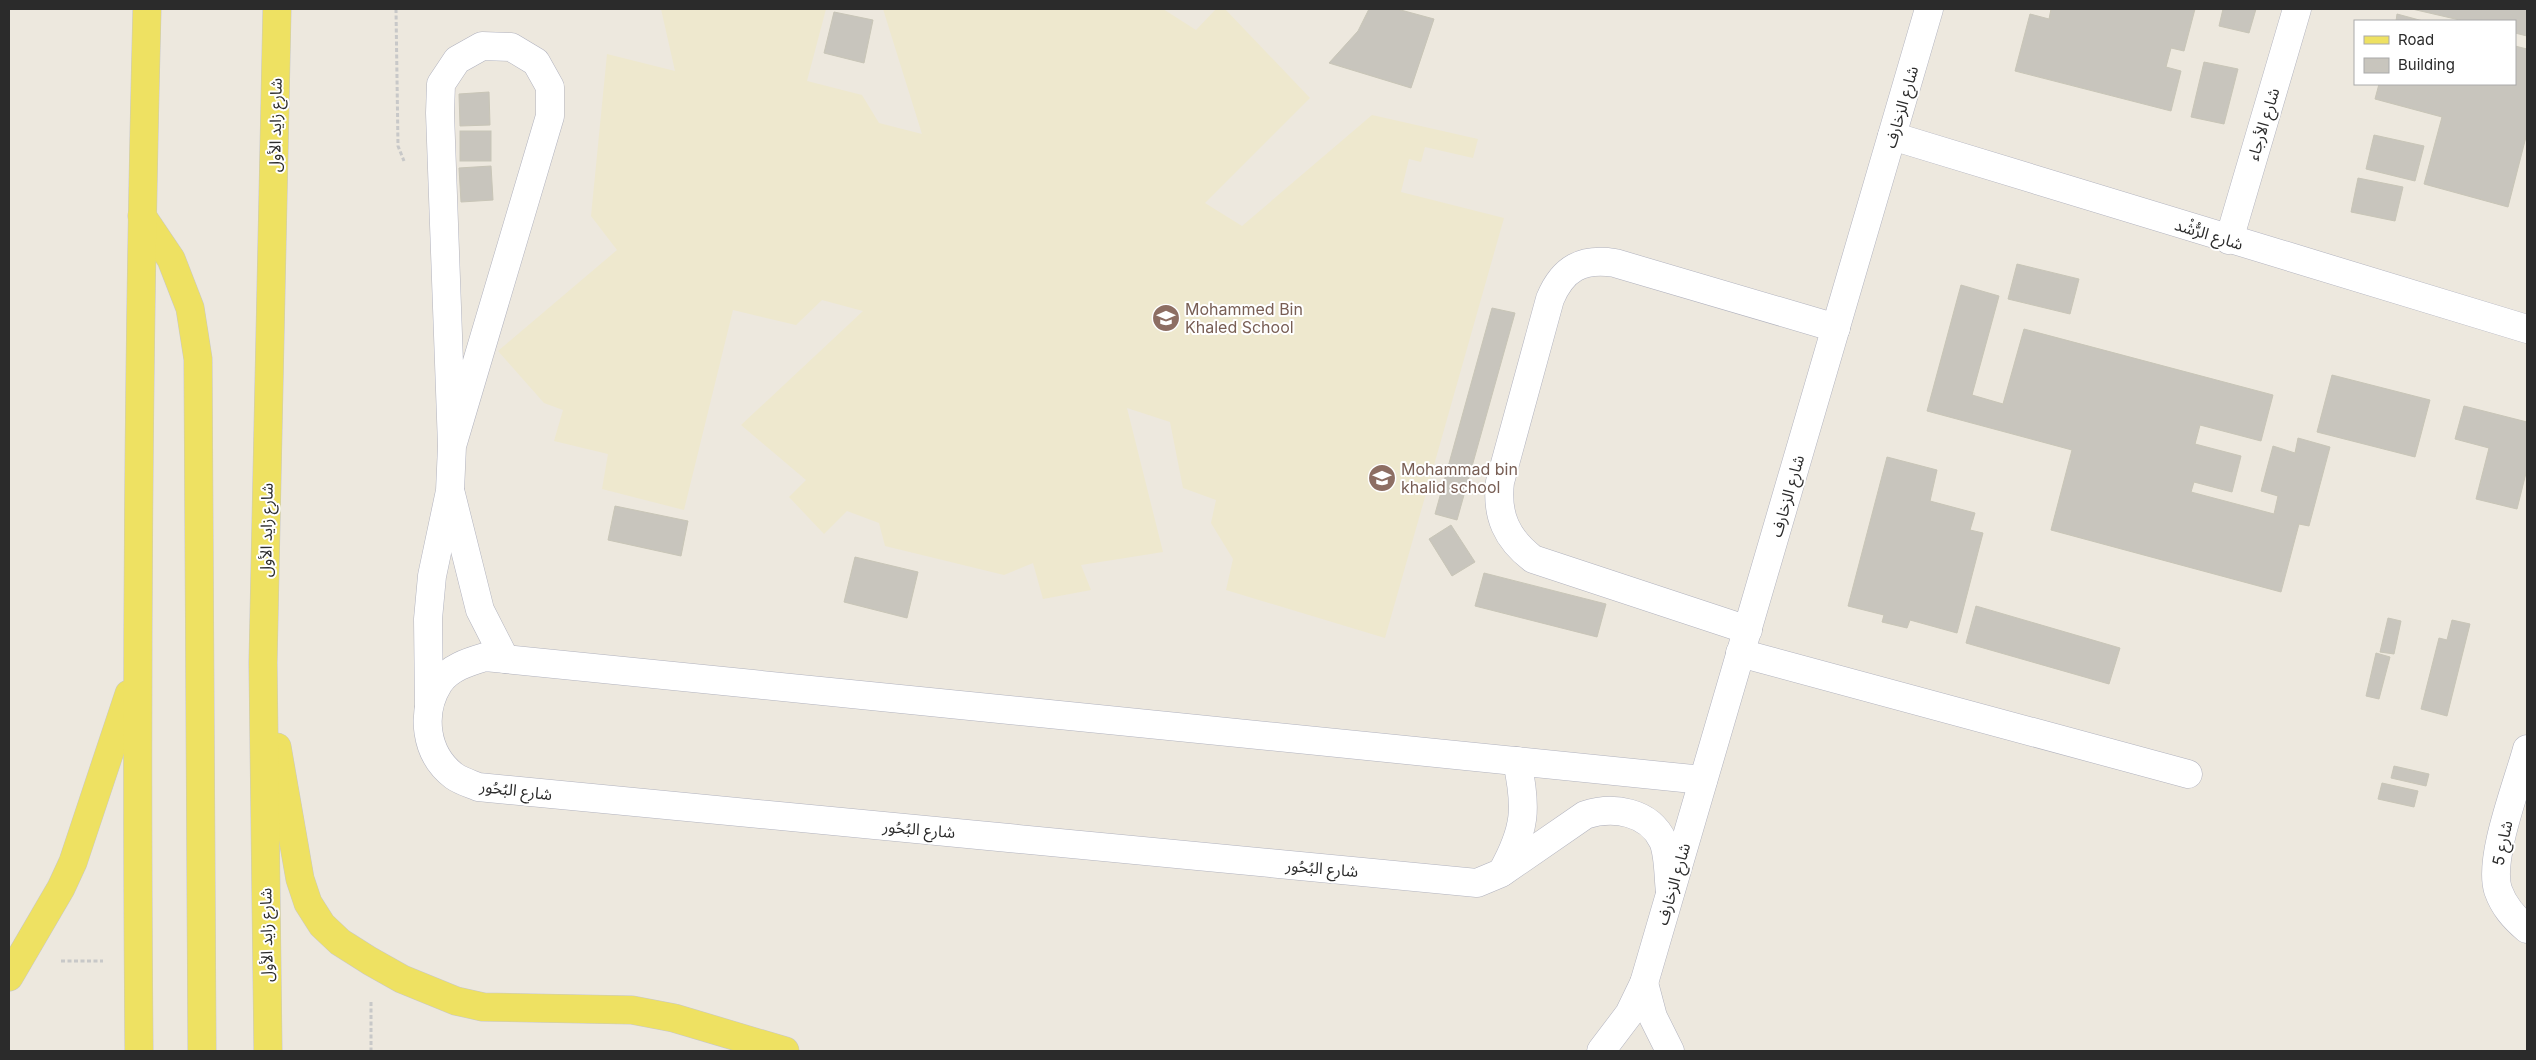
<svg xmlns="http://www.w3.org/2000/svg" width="2536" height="1060" font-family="Inter,'Noto Sans Arabic',sans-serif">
  <rect width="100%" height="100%" fill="#ede8de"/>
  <polygon fill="#eee8ce" points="661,9 826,9 807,81 862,95 879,123 922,134 883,9 1163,9 1196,30 1216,9 1225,9 1310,98 1205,203 1242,226 1372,115 1478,139 1473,158 1425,147 1421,162 1409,159 1401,192 1504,218 1385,638 1226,590 1233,559 1211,523 1216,500 1183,488 1170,422 1127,408 1163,552 1081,565 1091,590 1043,599 1033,563 1004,575 885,546 879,523 847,511 824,534 789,497 806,480 741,425 863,311 822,300 796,325 733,310 684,510 602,489 608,454 554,441 563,410 544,403 498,351 617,250 591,216 607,54 675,71"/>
  <g fill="#c8c5bd" stroke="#c8c5b7">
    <polygon points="1369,9 1397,9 1434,19 1411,88 1329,63 1358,31"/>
    <polygon points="2051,9 2195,9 2184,51 2171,48 2166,67 2181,71 2171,111 2015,71 2030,14 2049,19"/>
    <polygon points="2223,9 2256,9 2249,33 2219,26"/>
    <polygon points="2412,9 2527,9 2527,36 2515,33 2515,21 2464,21"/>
    <polygon points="834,12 873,20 864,63 824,53"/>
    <polygon points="2397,14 2423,21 2396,21"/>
    <polygon points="2515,46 2527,49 2527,133 2508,207 2424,184 2442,117 2375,99 2379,84 2515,84"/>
    <polygon points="2204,62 2238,69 2224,124 2191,117"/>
    <polygon points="489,92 490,125 460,126 459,94"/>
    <rect x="460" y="131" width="31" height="30"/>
    <polygon points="2374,135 2424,146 2415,181 2366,169"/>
    <polygon points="491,166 493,200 461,202 459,168"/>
    <polygon points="2358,178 2403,187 2395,221 2351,212"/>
    <polygon points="2017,264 2079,279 2070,314 2008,299"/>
    <polygon points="1961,285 1999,296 1972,395 2003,404 2024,329 2273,395 2261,441 2200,425 2195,444 2241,456 2232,492 2194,482 2191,492 2274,514 2278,496 2261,491 2273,446 2295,453 2298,438 2330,447 2309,526 2299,524 2281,592 2051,530 2072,450 1927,411"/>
    <polygon points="1492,308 1515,313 1457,520 1435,514"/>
    <polygon points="2332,375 2430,400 2415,457 2317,432"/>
    <polygon points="2464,406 2527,422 2527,469 2517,509 2476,499 2489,448 2455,439"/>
    <polygon points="1887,457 1937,470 1930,501 1975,513 1970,530 1983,533 1957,633 1910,620 1907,628 1882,622 1884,615 1848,606"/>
    <polygon points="615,506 688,521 681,556 608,540"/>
    <polygon points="1451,525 1475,562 1452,576 1429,539"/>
    <polygon points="855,557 918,572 907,618 844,602"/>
    <polygon points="1484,573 1606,604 1597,637 1475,606"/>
    <polygon points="1976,606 2120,648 2109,684 1966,643"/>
    <polygon points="2388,618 2401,621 2394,654 2380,652"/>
    <polygon points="2452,620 2470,624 2447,716 2421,709 2439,638 2447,640"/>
    <polygon points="2376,653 2390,657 2379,699 2366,696"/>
    <polygon points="2394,766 2429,774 2426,786 2391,778"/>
    <polygon points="2382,783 2418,791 2414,807 2378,799"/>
  </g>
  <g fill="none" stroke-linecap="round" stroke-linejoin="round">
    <g stroke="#b1b2be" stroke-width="29">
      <g id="minor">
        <polyline points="1892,136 2527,329"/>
        <polyline points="2229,240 2297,9"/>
        <polyline points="451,494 480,610 505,659"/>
        <path d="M1748 630 1533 559C1507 539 1496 516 1500 482L1550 299C1563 268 1582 258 1615 263L1836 328"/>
        <polyline points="1740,653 2188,774"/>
        <polyline points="429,705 428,619 432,576 450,491 452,446 440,113 441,84 457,60 482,46 511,47 536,62 550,87 550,116 452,446"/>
        <path d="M2527 749C2518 783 2488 858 2498 890 2504 907 2514 918 2527 929"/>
        <path d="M1502 872C1526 829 1527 808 1517 761"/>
        <path d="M1670 892C1668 877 1669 855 1663 841 1649 811 1613 806 1585 815L1501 873 1477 883 478 787C471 784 461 781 454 776 425 754 420 713 439 683 449 668 468 662 485 657L1703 780"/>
        <polyline points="1644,983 1653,1017 1670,1051"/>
        <polyline points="1601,1051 1629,1014 1644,983 1929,9"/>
      </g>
    </g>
    <g stroke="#c8c8c8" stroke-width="29">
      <g id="major">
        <polyline points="142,216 171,259 190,308 198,359 202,1051"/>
        <polyline points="277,747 300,879 308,903 322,925 340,942 370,961 402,979 456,1001 483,1007 632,1010 674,1018 785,1051"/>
        <polyline points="9,977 61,888 73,862 129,694"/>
        <path d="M139 1051C136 704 138 356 147 9"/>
        <polyline points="268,1051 263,663 277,9"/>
      </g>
    </g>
    <g stroke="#c8c8c8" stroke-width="3" stroke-dasharray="4 2.5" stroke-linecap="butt">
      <polyline points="396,9 398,146 404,161"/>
      <polyline points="61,961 103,961"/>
      <polyline points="371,1002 371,1051"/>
    </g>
    <use href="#minor" stroke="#fff" stroke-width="28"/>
    <use href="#major" stroke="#eee162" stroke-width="28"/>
  </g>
  <defs>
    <g id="school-disc" transform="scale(1.4375)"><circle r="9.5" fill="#8d6e63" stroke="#fff"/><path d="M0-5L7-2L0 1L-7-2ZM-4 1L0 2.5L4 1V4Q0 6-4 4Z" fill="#fff"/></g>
  </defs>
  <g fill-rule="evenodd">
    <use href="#school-disc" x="1166" y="318"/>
    <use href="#school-disc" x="1382" y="478"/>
  </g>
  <g text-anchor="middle" stroke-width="4" stroke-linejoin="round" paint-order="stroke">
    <g font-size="16" fill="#2b2b2b" stroke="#fff">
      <text transform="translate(1901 107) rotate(-74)" y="6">شارع الزخارف</text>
      <text transform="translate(2263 124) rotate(-73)" y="6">شارع الأرجاء</text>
      <text transform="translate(275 125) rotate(-89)" y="6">شارع زايد الأول</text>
      <text transform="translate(2209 234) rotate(17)" y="6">شارع الرُّشْد</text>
      <text transform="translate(1787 496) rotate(-74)" y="6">شارع الزخارف</text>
      <text transform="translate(266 530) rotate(-89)" y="6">شارع زايد الأول</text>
      <text transform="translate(516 790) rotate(7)" y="6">شارع البُحُور</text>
      <text transform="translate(919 829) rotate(5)" y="6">شارع البُحُور</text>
      <text transform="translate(2502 843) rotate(-78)" y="6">شارع 5</text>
      <text transform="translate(1322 868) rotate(5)" y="6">شارع البُحُور</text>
      <text transform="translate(1673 884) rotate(-74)" y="6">شارع الزخارف</text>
      <text transform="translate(266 935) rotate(-91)" y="6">شارع زايد الأول</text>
    </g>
    <g font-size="16" fill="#785e54" stroke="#fff" text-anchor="start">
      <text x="1185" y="315">Mohammed Bin<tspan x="1185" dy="18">Khaled School</tspan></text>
      <text x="1401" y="475">Mohammad bin<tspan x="1401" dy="18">khalid school</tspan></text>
    </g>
  </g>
  <rect width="2536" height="1060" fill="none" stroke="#2b2b2b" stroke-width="20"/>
  <rect x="2354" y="20" width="162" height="65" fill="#ffffff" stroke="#aaaaaa"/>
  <rect x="2364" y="36" width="25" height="8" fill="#eee162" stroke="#aaaaaa"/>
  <text x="2398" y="45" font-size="15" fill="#2b2b2b">Road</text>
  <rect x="2364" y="58" width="25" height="15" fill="#c8c5bd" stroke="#aaaaaa"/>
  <text x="2398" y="70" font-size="15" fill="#2b2b2b">Building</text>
</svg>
